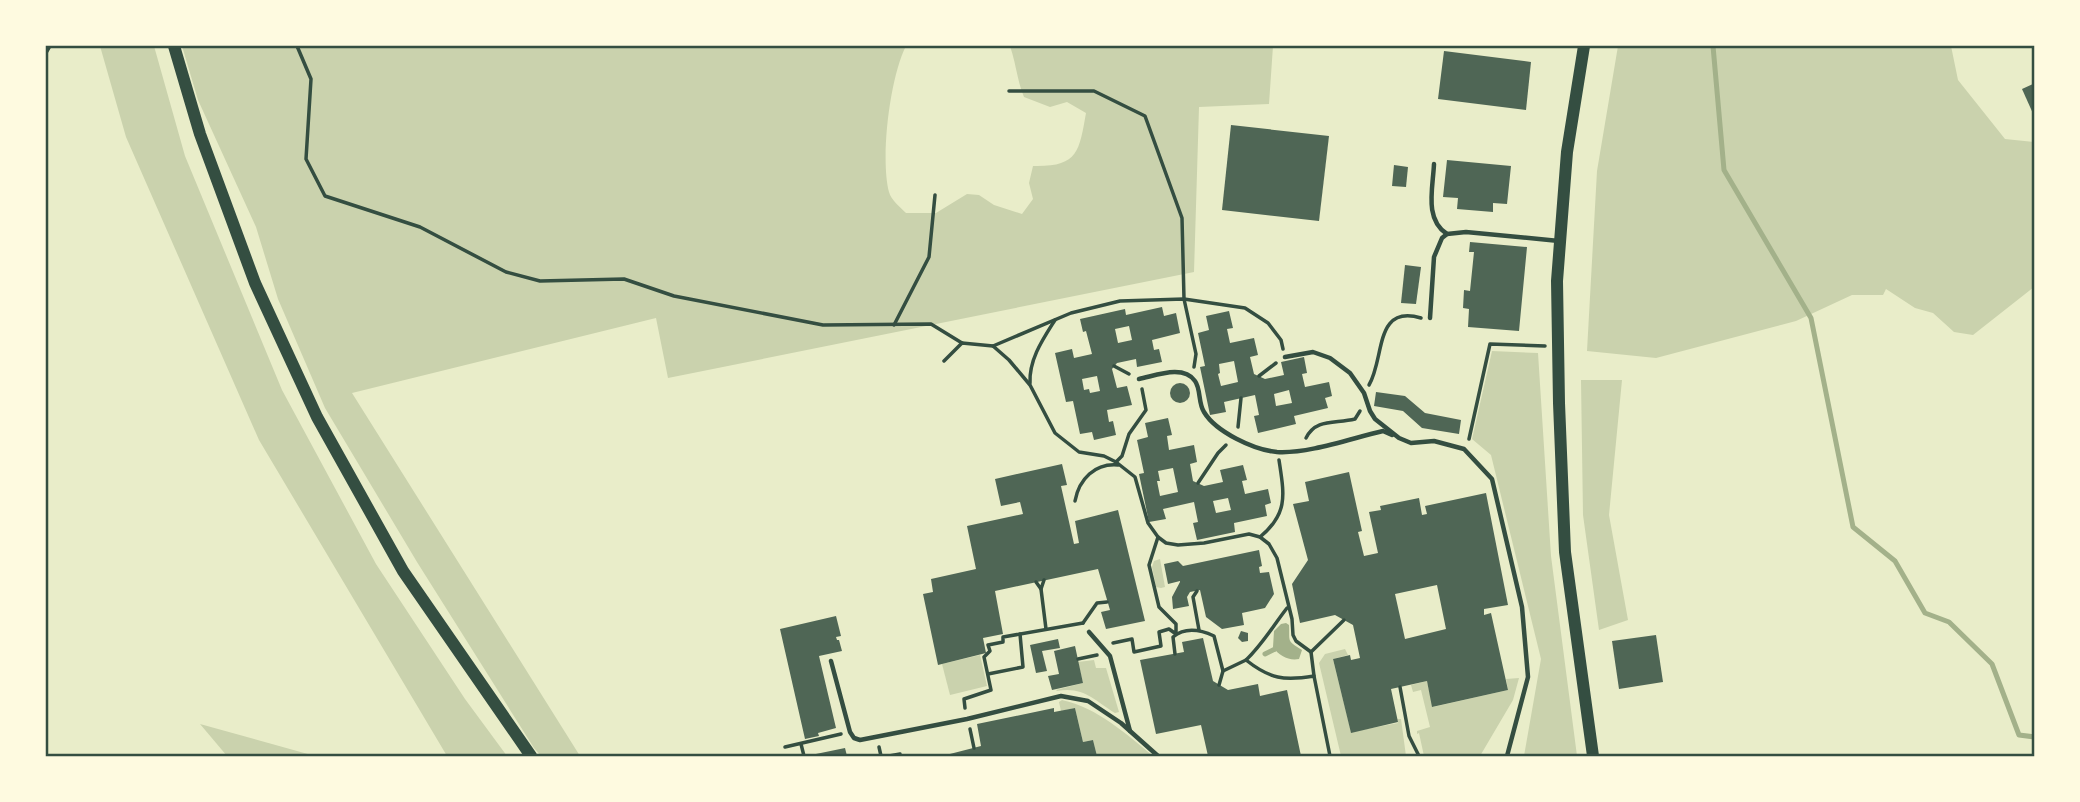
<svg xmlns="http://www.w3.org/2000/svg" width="2080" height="802" font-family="'Titillium Web',sans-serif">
  <rect width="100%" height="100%" fill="#e9edc9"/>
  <g fill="#cad2ad">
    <polygon points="100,46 154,46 185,156 282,390 376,564 465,699 507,756 447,756 259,440 126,137"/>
    <path d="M182 46H906C890 77 880 158 889 192 891 200 900 207 906 213H936L967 194 979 195 994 205 1022 214 1033 199 1029 183 1033 166C1078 167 1079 152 1086 113L1067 102 1050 107 1024 97C1017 80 1016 63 1010 46H1273L1269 104 1199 107 1194 272 668 378 656 318 352 393 580 756H541L534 748 417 562 325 408 278 299 256 227 198 100Z"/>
    <polygon points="1618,46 1951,46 1958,80 2005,139 2034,142 2034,287 1973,335 1954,332 1933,313 1915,308 1886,289 1883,295 1852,295 1796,321 1656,358 1587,351 1597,171"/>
    <polygon points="1492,351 1538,353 1551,556 1577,756 1524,756 1541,659 1491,455 1472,439"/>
    <polygon points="1581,380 1622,380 1609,515 1628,620 1599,630 1583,515"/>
    <polygon points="1160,559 1165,587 1161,588 1156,587 1152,567 1154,561"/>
    <polygon points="1345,649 1348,655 1333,659 1351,732 1398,723 1397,719 1401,719 1406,756 1341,756 1319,663 1325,654"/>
    <polygon points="980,655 987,686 950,695 942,664"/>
    <path d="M1094 660 1096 668H1106L1119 712 1115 713C1094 700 1083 686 1057 691L1056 690 1083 683 1078 662Z"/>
    <polygon points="1519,678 1513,700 1480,756 1424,756 1419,733 1417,734 1417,731 1430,727 1421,690 1413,692 1411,685 1427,681 1433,707 1508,690 1506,679"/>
    <path d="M1062 700C1098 708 1126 734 1153 756H1097L1093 740 1083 742 1075 708 1061 711 1059 702Z"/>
    <polygon points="200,724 315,756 227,756"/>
  </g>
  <path fill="#a3b18a" d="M1286 623 1289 625C1290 642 1286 640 1302 650L1299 659C1289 661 1279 656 1273 647L1274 631 1281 624Z"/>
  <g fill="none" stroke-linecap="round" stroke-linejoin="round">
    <g stroke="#a3b18a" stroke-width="5">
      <polyline points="1713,46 1724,170 1811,318 1853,527 1895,561 1925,613 1949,622 1992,664 2019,735 2035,737"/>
      <polyline points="1265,654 1275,649"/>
    </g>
  </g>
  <g fill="#4f6655" fill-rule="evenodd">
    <polygon points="1444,51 1531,62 1526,110 1438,99"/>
    <polygon points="2035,83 2035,118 2022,89"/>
    <polygon points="1231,125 1329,136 1319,221 1222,210"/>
    <polygon points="1447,160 1511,166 1507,204 1493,203 1493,212 1457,209 1458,198 1443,197"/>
    <polygon points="1394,165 1408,167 1406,187 1392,186"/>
    <polygon points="1470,242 1527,247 1519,331 1468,327 1469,309 1463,308 1464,290 1470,291 1474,252 1469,252"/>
    <polygon points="1405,265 1421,267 1416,304 1401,303"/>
    <path d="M1162 307 1164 316 1176 313 1180 333 1152 340 1154 350 1159 349 1162 362 1137 367 1136 359 1117 363 1112 369 1117 388 1127 386 1132 405 1107 410 1109 422 1113 421 1116 435 1094 440 1092 432 1080 434 1073 401 1066 402 1055 353 1072 349 1074 358 1092 354 1086 331 1083 332 1080 319 1125 309 1126 315ZM1129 326 1132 340 1118 343 1115 329ZM1097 376 1100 391 1090 393 1089 389 1084 390 1082 379Z"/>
    <path d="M1229 311 1233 328 1227 329 1230 343 1254 338 1258 355 1250 357 1254 374 1265 379 1284 375 1281 362 1304 357 1307 373 1302 374 1305 387 1329 382 1332 396 1325 398 1328 408 1294 416 1296 424 1258 433 1254 416 1259 415 1255 395 1224 402 1226 412 1210 415 1200 367 1205 366 1198 333 1209 330 1206 316ZM1234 361 1238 382 1221 386 1218 374 1220 373 1219 364ZM1289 390 1292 403 1276 406 1274 394Z"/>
    <circle cx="1180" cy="393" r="10"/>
    <polygon points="1376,392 1405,396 1425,413 1461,420 1459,434 1422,428 1403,411 1374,406"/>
    <path d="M1168 418 1172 435 1167 436 1169 450 1194 445 1197 462 1190 464 1193 481 1204 486 1223 482 1220 470 1243 465 1247 480 1242 481 1245 494 1268 489 1271 503 1265 505 1267 516 1234 523 1235 532 1197 540 1193 523 1198 522 1194 502 1163 509 1166 519 1149 522 1139 474 1144 473 1137 440 1148 437 1145 423ZM1173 468 1178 492 1160 496 1157 481H1160L1158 471ZM1228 498 1231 510 1216 513 1213 501Z"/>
    <polygon points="1062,464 1067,485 1061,486 1074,544 1079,543 1075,521 1118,510 1145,621 1106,629 1101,612 1110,610 1098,569 995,591 1003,634 983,638 986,653 938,665 923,594 933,592 931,579 976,569 967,526 1023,514 1020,502 1001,506 995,479"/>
    <path d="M1349 472 1362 531 1358 532 1364 556 1378 553 1369 512 1381 510 1380 506 1419 498 1422 515 1427 514 1425 506 1486 493 1508 605 1484 609V615L1491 613 1508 690 1432 707 1427 681 1391 689 1398 722 1351 733 1333 659 1350 655 1351 660 1360 658 1353 625 1335 615 1300 623 1292 584 1308 560 1293 504 1309 501 1305 482ZM1437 585 1446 629 1405 639 1395 594Z"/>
    <polygon points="1259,550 1262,566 1259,567 1260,573 1269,572 1274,594 1265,608 1242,613 1244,625 1222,629 1206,617 1200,590 1190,592 1187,597 1189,606 1173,609 1172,597 1180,582 1180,581 1168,584 1164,564 1178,561 1183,566"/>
    <polygon points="836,616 841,636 836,637 837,640 839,640 842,651 819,656 836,728 818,733 819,736 805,739 780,629"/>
    <polygon points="1241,631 1248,633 1248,641 1242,642 1238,638"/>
    <polygon points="1656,635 1663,682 1619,689 1612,641"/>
    <polygon points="1203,638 1213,681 1228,690 1258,684 1260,696 1287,690 1301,756 1208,756 1201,725 1156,734 1140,660 1184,652 1182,642"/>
    <polygon points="1058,639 1060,648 1042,651 1047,671 1036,673 1030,645"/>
    <polygon points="1075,646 1083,683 1052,690 1048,676 1059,674 1054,651"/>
    <polygon points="1054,708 1054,712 1075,708 1083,742 1093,740 1097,756 942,756 981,746 977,724"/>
    <polygon points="845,748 847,756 811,756 811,755"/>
  </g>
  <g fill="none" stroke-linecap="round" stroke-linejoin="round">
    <g stroke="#344e41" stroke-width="3.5">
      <polyline points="297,46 311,79 306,159 325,196 420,227 506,272 540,281 624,279 674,296 823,325 931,324 962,343"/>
      <polyline points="46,53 50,46"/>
      <polyline points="1009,91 1094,91 1145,116 1182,218 1184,299 1196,354 1194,367"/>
      <polyline points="894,325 929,257 935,195"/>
      <polyline points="993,346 1009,360 1030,385 1055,433 1079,452 1104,456 1116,462 1135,477 1148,523 1158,537 1166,543 1178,545 1204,543 1249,534 1260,537 1269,544 1277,558 1292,619 1293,635 1296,641 1311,652"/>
      <polyline points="944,361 962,343 993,346 1071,313 1120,301 1184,299 1245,308 1268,323 1281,340 1283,349"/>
      <polyline points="1114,366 1129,374"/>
      <polyline points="1259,376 1276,363"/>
      <path d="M1030 383C1029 359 1043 339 1055 320"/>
      <path d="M1369 385C1385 358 1374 304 1421 318"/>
      <polyline points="1238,427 1241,398"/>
      <path d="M1306 438C1316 418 1335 424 1355 419L1360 411"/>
      <polyline points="1469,439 1490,344 1545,346"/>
      <polyline points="1116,462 1122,456 1129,434 1146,410 1142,389"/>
      <polyline points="1198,483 1218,453 1226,445"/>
      <path d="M1075 501C1079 479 1095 463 1118 465"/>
      <path d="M1260 537C1289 513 1284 494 1279 460"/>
      <polyline points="1036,582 1041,589 1044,580"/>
      <polyline points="1041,589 1046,629"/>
      <polyline points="1197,591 1193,597 1199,630"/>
      <polyline points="1083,623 1097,603 1107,602"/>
      <polyline points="1113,643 1132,639 1134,652 1161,646 1159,632 1169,629 1176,634 1176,624 1159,607 1149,565 1158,537"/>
      <path d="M1175 654 1173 637C1185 627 1201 630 1214 636L1223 671 1219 685"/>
      <polyline points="1078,659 1097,655"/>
      <path d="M1246 660C1262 645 1273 626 1287 608"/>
      <path d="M1223 671 1246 660C1270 679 1284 681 1314 676L1330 756"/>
      <polyline points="988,674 1023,667 1020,634"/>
      <polyline points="1314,676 1311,652 1344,620"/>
      <polyline points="1400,687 1409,736 1419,756"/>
      <polyline points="965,708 964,699 991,690 984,657 990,651 988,645 1003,642 1003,637 1083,623"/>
      <polyline points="970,729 974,748"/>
      <polyline points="801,744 804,756"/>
      <polyline points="785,747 841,734"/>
      <polyline points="879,747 881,756"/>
      <polyline points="889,756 900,754 900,756"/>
    </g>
    <g stroke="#344e41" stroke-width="4.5">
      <path d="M1434 164C1433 188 1424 219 1447 234"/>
      <polyline points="1430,318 1434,257 1442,238 1447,234 1466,232 1559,241"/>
      <polyline points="1285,357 1313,352 1330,358 1350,373 1364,393 1370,411 1375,419 1399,438 1411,443 1434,441 1464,449 1492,479 1522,607 1528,677 1507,756"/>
      <path d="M1139 379C1155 376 1183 364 1195 381 1201 389 1198 403 1204 412 1216 432 1254 450 1277 452 1308 454 1352 438 1383 431L1392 435"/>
      <polyline points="1089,632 1110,656 1130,731"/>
      <polyline points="831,661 850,732 854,738 860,740 967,719 1061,696 1088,701 1121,723 1158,756"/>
    </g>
    <polyline stroke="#344e41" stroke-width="12" points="1584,46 1567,152 1557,281 1559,403 1565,552 1593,756"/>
    <polyline stroke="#344e41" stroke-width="12" points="174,46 200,134 255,283 317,417 403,571 531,756"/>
  </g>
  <rect width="2080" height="802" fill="none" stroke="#fefae0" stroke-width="94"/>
  <rect x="47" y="47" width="1986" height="708" fill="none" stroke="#344e41" stroke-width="2.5"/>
</svg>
